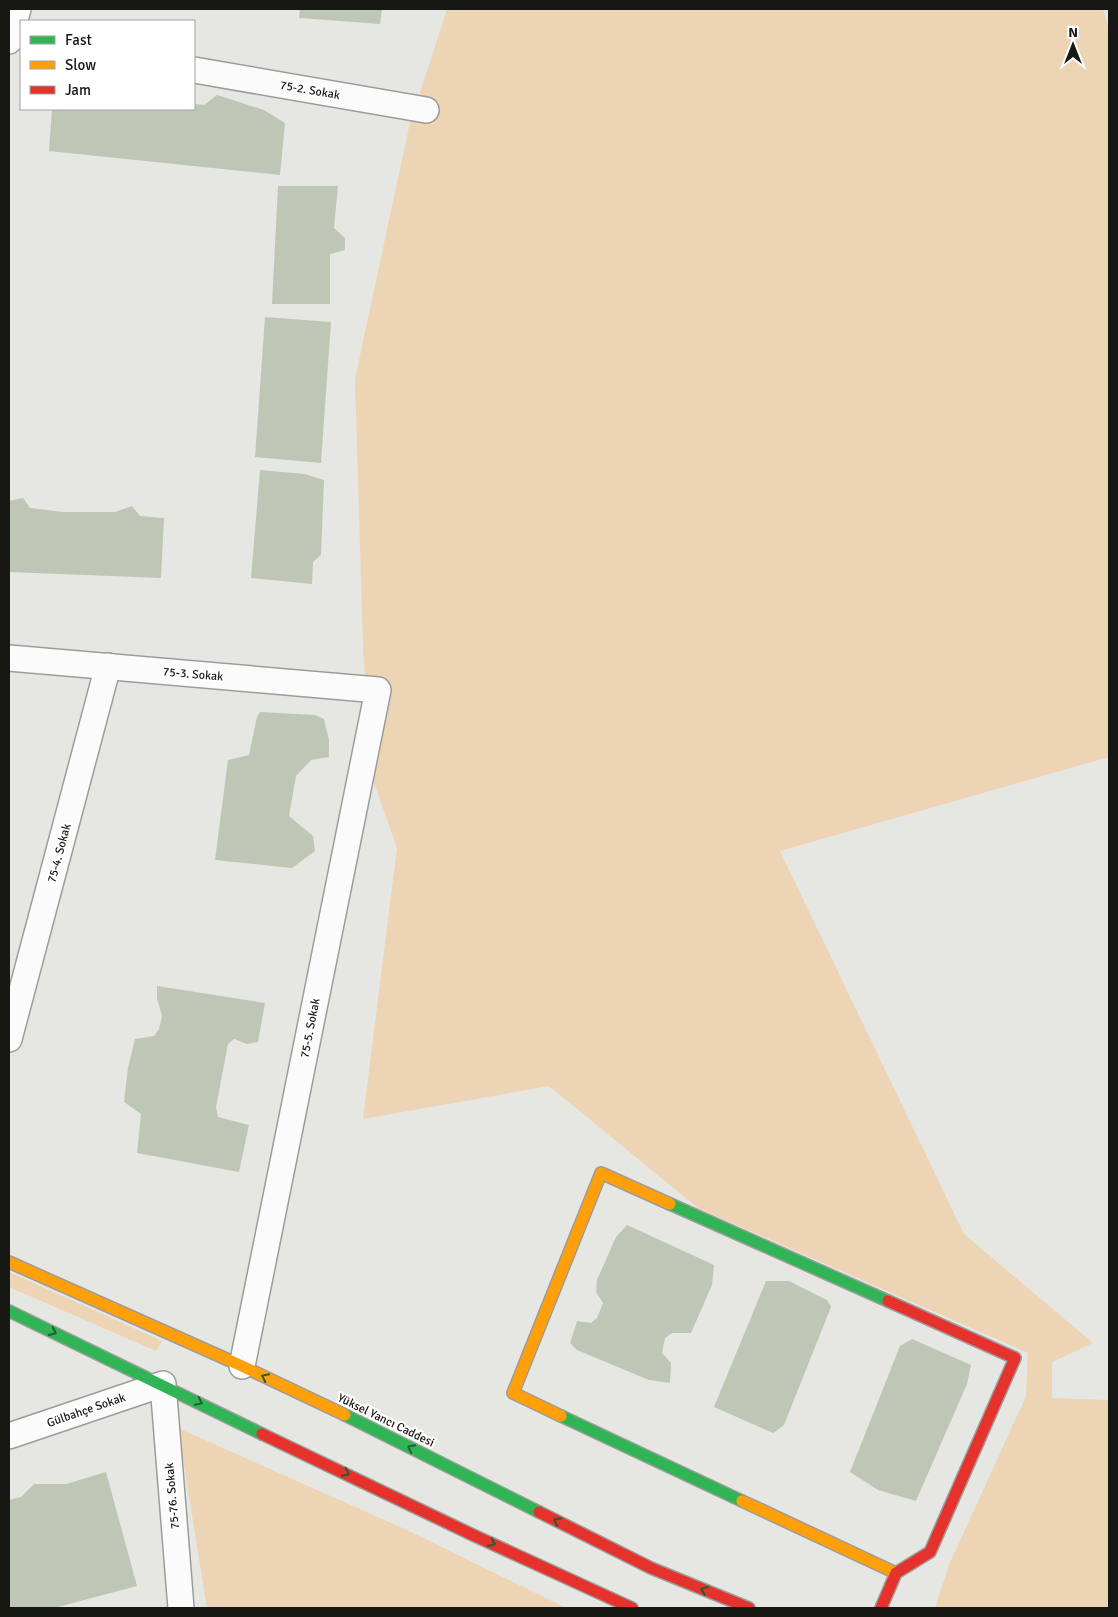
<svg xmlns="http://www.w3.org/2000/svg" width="1118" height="1617" font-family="Signika,sans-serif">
  <rect width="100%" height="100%" fill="#e6e7e2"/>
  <g fill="#ecd4b5">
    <polygon points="447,9 1103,9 1109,30 1109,757 780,851 964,1234 1093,1343 1052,1362 1052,1398 1109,1400 1109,1608 935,1608 949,1565 1026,1396 1028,1353 698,1208 549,1086 363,1119 397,848 371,774 363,646 355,379 409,127"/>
    <polygon points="9,1272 162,1341 156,1351 9,1287"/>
    <polygon points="178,1428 409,1531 566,1608 207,1608"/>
  </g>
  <g fill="#bec7b5">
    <polygon points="300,9 382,9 380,24 299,18"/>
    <polygon points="217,95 264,110 285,123 280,175 49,151 52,109 194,109 194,104 204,105"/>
    <polygon points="278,186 338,186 334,228 345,238 345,250 330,254 330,304 272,304"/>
    <polygon points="265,317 331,322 321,463 255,457"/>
    <polygon points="260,470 305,474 324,480 321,555 313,562 312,584 251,578"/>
    <polygon points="23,498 30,508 63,512 115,512 132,506 140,516 164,518 161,578 9,572 9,501"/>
    <polygon points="260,712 315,715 324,719 329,740 329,757 311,760 296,776 289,816 313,836 315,851 292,868 215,860 228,760 249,755 257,717"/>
    <polygon points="157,986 265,1003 258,1042 247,1044 234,1039 228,1044 216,1107 218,1117 249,1125 239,1172 137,1153 141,1114 124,1102 128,1068 135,1039 154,1036 159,1029 162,1016 157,998"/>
    <polygon points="627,1225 714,1265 712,1285 691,1333 672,1333 665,1338 662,1353 671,1363 670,1383 649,1380 577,1350 570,1343 577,1321 591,1323 597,1318 603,1303 596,1292 597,1280 616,1237"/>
    <polygon points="766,1281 789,1281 827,1300 831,1307 784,1425 773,1433 714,1407"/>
    <polygon points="912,1339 971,1365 967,1384 916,1501 878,1490 850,1472 900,1346"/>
    <polygon points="106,1472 137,1586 54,1608 9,1608 9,1500 21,1497 34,1484 66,1484"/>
  </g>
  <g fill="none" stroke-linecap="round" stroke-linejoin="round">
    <g stroke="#9c9d99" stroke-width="28">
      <g id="street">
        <polyline points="9,41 18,9"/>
        <polyline points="194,70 426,110"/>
        <polyline points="9,658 378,690 242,1366"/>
        <polyline points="9,1039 108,666"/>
        <polyline points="9,1436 163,1384 181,1608"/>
      </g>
    </g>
    <g stroke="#9c9d99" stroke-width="14">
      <g id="fast">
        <polyline points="670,1204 888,1301"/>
        <polyline points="9,1311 262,1434"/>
        <polyline points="345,1415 539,1512"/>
        <polyline points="561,1416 742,1501"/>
      </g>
    </g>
    <g stroke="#9c9d99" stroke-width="14">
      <g id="slow">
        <polyline points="9,1262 242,1366 345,1415"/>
        <polyline points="561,1416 513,1393 601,1173 670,1204"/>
        <polyline points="742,1501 896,1573"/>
      </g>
    </g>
    <g stroke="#9c9d99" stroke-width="14">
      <g id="jam">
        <polyline points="262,1434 475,1536 632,1608"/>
        <polyline points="539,1512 651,1568 749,1608"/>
        <polyline points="881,1608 896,1573 930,1552 1015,1358 888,1301"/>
      </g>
    </g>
    <use href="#street" stroke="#fbfbfb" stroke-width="25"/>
    <use href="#fast" stroke="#30b455" stroke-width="11"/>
    <use href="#slow" stroke="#ff9f0a" stroke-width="11"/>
    <use href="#jam" stroke="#e5322d" stroke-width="11"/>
  </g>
  <defs><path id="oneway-chevron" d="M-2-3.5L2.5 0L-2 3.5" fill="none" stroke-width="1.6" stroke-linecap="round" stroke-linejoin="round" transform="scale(1.25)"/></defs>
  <g stroke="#225e31">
    <use href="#oneway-chevron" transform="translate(53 1332) rotate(25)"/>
    <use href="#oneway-chevron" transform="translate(265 1377) rotate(-154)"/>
    <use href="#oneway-chevron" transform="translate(199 1402) rotate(26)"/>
    <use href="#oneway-chevron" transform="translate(411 1448) rotate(-153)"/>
    <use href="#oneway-chevron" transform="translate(346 1473) rotate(26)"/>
    <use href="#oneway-chevron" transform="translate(557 1521) rotate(-153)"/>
    <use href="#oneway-chevron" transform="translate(492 1543) rotate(25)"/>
    <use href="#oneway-chevron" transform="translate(704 1590) rotate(-157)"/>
  </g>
  <g text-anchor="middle" stroke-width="4.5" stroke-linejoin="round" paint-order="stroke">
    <g font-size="12" fill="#171714" stroke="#fff">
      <text transform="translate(310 90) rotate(10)" y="4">75-2. Sokak</text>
      <text transform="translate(193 674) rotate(5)" y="4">75-3. Sokak</text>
      <text transform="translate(59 853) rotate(-75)" y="4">75-4. Sokak</text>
      <text transform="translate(310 1028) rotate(-79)" y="4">75-5. Sokak</text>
      <text transform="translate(86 1410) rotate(-19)" y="4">Gülbahçe Sokak</text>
      <text transform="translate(386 1420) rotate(26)" y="4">Yüksel Yancı Caddesi</text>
      <text transform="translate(172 1496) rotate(-95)" y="4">75-76. Sokak</text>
    </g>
  </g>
  <rect width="1118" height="1617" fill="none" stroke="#171714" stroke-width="20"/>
  <rect x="20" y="20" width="175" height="90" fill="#ffffff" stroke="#a2a2a1"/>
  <rect x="30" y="36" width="25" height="8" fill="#30b455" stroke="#a2a2a1"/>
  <text x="65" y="45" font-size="15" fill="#171714">Fast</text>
  <rect x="30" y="61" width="25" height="8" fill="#ff9f0a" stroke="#a2a2a1"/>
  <text x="65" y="70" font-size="15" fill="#171714">Slow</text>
  <rect x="30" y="86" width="25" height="8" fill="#e5322d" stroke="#a2a2a1"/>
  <text x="65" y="95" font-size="15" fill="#171714">Jam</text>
  <g transform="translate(1073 45)" stroke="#ffffff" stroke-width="4" paint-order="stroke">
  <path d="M0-4L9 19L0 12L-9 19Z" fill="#171714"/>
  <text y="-8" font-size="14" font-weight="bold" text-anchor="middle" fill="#171714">N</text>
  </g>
</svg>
